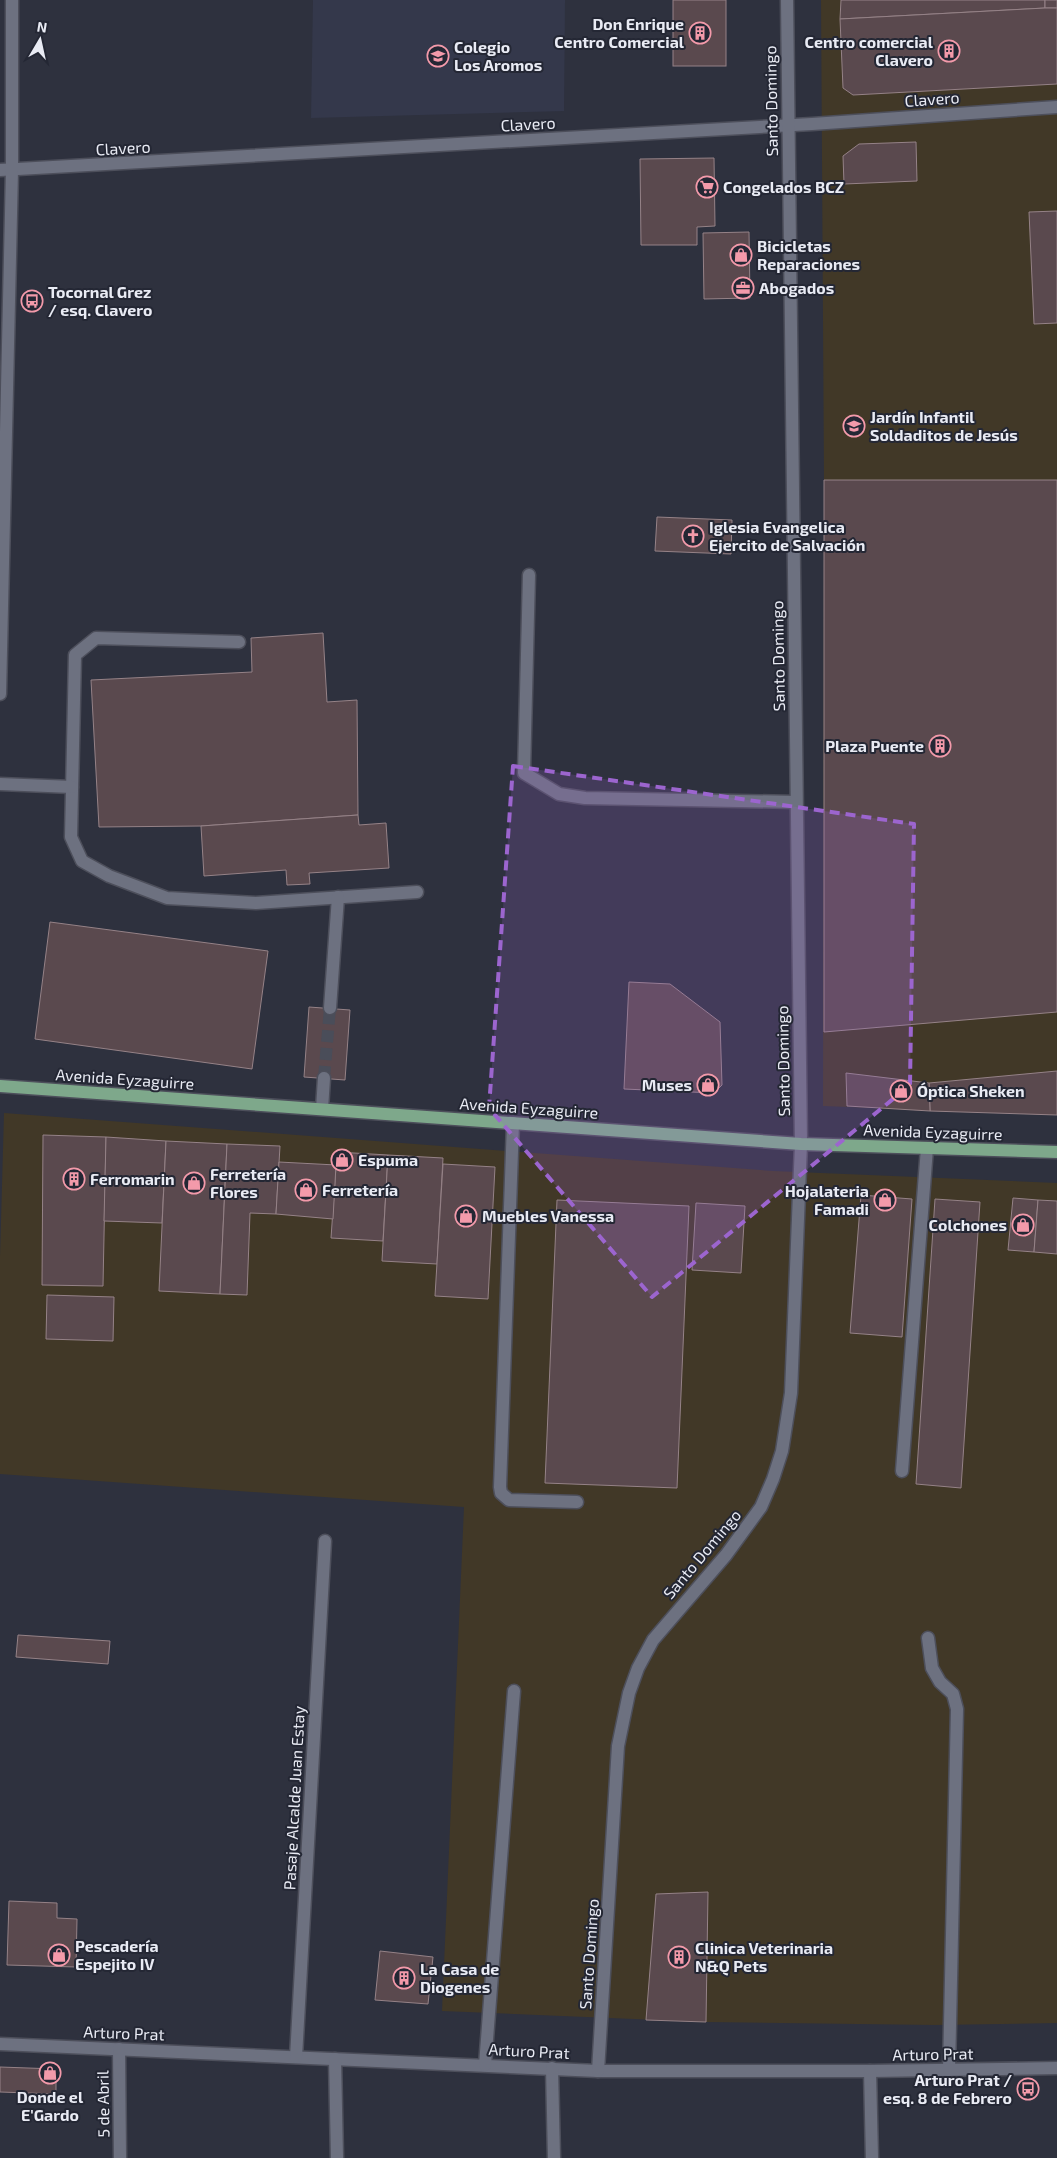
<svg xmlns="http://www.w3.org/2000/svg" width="1057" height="2158" font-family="'Exo 2',sans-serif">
  <rect width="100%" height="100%" fill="#2e313e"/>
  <g fill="#413827">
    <polygon points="821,0 1057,0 1057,1115 823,1106 824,480"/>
    <polygon points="4,1113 773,1171 1057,1183 1057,2023 935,2025 706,2022 442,2011 464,1507 0,1474 0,1257"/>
  </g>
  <polygon fill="#34384b" points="313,0 565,0 564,111 311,118"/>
  <g fill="#5a494e" stroke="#958287">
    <rect x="673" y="0" width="53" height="66"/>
    <polygon points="841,0 1045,0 1045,8 840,19"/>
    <rect x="1045" y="0" width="12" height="8"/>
    <polygon points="1045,8 1057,8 1057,84 853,95 843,88 840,19"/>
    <polygon points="916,142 917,181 844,184 843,156 859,144"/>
    <polygon points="714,158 715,226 697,227 697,245 641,245 640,159"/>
    <polygon points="1057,211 1057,323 1034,324 1029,212"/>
    <polygon points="749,232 750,298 704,299 703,233"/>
    <polygon points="824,480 1057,480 1057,1012 824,1032"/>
    <polygon points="657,517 732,520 731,554 655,551"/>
    <polygon points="323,633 327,702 357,700 358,815 201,826 99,827 91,680 252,672 251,638"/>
    <polygon points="358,815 359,825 386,823 389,868 309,873 310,884 287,885 286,870 204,876 201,826"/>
    <polygon points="50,922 268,951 252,1069 35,1039"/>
    <polygon points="629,982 670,984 720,1022 722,1085 714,1093 624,1089"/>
    <polygon points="309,1007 350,1010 345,1080 304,1077"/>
    <polygon points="1057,1071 1057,1115 930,1111 929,1083"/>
    <polygon points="846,1073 929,1083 930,1111 847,1106"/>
    <polygon points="43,1135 106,1137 103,1286 42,1285"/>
    <polygon points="106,1137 166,1141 162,1223 104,1221"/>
    <polygon points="166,1141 227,1144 220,1294 159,1291"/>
    <polygon points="227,1144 280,1146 276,1214 250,1213 247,1295 220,1294"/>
    <polygon points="337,1152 388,1155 383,1241 331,1238"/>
    <polygon points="388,1155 443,1158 437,1264 382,1261"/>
    <polygon points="279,1162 336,1165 333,1219 276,1214"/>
    <polygon points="443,1164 495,1167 488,1299 435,1296"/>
    <polygon points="861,1195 912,1199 902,1337 850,1333"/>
    <polygon points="1013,1198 1038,1200 1034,1252 1008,1250"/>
    <polygon points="935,1199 980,1202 961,1488 916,1484"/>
    <polygon points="557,1200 689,1206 677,1488 545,1483"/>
    <polygon points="1038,1200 1057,1201 1057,1254 1034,1252"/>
    <polygon points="696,1203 745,1206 741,1273 692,1270"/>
    <polygon points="47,1295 114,1297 113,1341 46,1339"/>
    <polygon points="18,1635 110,1641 108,1664 16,1657"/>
    <polygon points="708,1892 706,2022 646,2020 656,1894"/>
    <polygon points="9,1901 57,1903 57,1918 77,1919 76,1967 7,1965"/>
    <polygon points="380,1951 433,1957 428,2004 375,2000"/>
    <polygon points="0,2067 56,2069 56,2094 0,2092"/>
  </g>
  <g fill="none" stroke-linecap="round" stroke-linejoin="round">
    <polyline stroke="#4a4d59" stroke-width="12" stroke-dasharray="12 6" stroke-linecap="butt" points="324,1078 330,1008"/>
    <g stroke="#4d4f5b" stroke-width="15">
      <g id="minor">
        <polyline points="0,170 812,124 1057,107"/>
        <polyline points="529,575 524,773 559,794 585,798 796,802"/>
        <polyline points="239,642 96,638 75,655 71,837 82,861 109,876 167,898 256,903 417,892"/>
        <polyline points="0,694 12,170 12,0"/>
        <polyline points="0,784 72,787"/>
        <polyline points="330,1008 338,897"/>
        <polyline points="322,1109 324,1078"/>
        <polyline points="513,1123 500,1487 501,1493 509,1500 577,1502"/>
        <polyline points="902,1471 927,1148"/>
        <polyline points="928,1638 932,1668 940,1682 953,1694 957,1709 949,2070"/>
        <polyline points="0,2044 598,2071 870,2071 1057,2068"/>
        <polyline points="119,2049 120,2158"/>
        <polyline points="296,2057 325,1541"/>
        <polyline points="335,2059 337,2158"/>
        <polyline points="485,2065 514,1691"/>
        <polyline points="552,2068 554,2158"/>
        <polyline points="598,2071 618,1746 629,1693 638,1668 653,1640 726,1555 761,1507 773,1479 782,1451 791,1393 801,1144 787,0"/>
        <polyline points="870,2071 872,2158"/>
      </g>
    </g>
    <g stroke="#4d4f5b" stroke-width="15">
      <polyline id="major" points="0,1086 801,1144 1057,1152"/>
    </g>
    <use href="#minor" stroke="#6d7180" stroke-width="12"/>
    <use href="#major" stroke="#7ea88b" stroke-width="12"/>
  </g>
  <path fill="#9c65cf" fill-opacity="0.2" stroke="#9c65cf" stroke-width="4" stroke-dasharray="10 6" stroke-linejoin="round" d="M513 766 914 824 910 1085 652 1297 489 1108Z"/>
  <defs>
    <g id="building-ring" transform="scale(1.125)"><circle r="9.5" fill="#242734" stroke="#f39aaa" stroke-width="1.5"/><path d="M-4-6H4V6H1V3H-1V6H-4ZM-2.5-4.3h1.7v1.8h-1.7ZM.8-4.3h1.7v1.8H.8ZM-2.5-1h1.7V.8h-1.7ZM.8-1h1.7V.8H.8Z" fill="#f39aaa"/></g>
    <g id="school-ring" transform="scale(1.125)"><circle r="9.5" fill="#242734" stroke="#f39aaa" stroke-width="1.5"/><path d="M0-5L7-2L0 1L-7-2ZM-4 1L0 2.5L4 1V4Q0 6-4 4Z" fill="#f39aaa"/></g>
    <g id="supermarket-ring" transform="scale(1.125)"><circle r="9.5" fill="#242734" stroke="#f39aaa" stroke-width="1.5"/><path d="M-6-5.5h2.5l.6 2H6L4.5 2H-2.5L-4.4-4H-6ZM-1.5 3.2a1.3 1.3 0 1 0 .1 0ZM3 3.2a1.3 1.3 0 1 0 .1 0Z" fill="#f39aaa"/></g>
    <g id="shop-ring" transform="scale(1.125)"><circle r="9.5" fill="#242734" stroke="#f39aaa" stroke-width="1.5"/><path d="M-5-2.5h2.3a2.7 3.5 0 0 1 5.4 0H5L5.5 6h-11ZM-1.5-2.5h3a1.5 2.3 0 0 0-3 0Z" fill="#f39aaa"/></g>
    <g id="office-ring" transform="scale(1.125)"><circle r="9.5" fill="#242734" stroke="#f39aaa" stroke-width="1.5"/><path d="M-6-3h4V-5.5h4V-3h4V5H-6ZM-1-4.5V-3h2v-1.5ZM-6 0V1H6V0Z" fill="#f39aaa"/></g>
    <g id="bus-ring" transform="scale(1.125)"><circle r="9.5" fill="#242734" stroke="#f39aaa" stroke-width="1.5"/><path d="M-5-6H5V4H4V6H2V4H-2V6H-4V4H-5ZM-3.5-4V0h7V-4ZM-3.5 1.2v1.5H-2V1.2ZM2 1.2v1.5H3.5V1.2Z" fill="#f39aaa"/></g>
    <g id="church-ring" transform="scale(1.125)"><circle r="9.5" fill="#242734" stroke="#f39aaa" stroke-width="1.5"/><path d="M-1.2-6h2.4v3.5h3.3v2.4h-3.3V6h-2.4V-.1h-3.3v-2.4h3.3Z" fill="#f39aaa"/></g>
  </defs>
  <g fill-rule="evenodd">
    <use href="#building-ring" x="700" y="33"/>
    <use href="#building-ring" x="949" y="51"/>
    <use href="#school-ring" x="438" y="56"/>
    <use href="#supermarket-ring" x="707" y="187"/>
    <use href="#shop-ring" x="741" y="255"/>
    <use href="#office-ring" x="743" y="288"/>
    <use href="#bus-ring" x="32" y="301"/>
    <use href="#school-ring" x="854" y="426"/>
    <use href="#church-ring" x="693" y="536"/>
    <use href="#building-ring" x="940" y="746"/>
    <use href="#shop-ring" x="708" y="1085"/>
    <use href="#shop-ring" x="901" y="1091"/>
    <use href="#shop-ring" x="342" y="1160"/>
    <use href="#building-ring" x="74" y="1179"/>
    <use href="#shop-ring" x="194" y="1183"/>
    <use href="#shop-ring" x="306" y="1190"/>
    <use href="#shop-ring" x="885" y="1200"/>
    <use href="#shop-ring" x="466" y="1216"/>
    <use href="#shop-ring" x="1023" y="1225"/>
    <use href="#shop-ring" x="59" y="1955"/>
    <use href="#building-ring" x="679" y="1957"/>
    <use href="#building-ring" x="404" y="1978"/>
    <use href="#shop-ring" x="50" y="2073"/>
    <use href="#bus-ring" x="1028" y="2089"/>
  </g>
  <g text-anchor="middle" stroke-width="4" stroke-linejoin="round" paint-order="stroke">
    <g font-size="16" font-weight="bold" fill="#e9ebf4" stroke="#242734" text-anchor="start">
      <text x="684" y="30" text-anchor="end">Don Enrique<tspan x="684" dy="18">Centro Comercial</tspan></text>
      <text x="933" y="48" text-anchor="end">Centro comercial<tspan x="933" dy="18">Clavero</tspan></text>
      <text x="454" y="53">Colegio<tspan x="454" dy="18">Los Aromos</tspan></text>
      <text x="723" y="193">Congelados BCZ</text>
      <text x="757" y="252">Bicicletas<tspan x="757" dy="18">Reparaciones</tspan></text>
      <text x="759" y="294">Abogados</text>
      <text x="48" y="298">Tocornal Grez<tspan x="48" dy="18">/ esq. Clavero</tspan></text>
      <text x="870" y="423">Jardín Infantil<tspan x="870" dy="18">Soldaditos de Jesús</tspan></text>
      <text x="709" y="533">Iglesia Evangelica<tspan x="709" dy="18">Ejercito de Salvación</tspan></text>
      <text x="924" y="752" text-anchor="end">Plaza Puente</text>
      <text x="692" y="1091" text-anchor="end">Muses</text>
      <text x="917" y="1097">Óptica Sheken</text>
      <text x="358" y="1166">Espuma</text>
      <text x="210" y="1180">Ferretería<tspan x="210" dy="18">Flores</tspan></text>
      <text x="90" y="1185">Ferromarin</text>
      <text x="322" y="1196">Ferretería</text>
      <text x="869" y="1197" text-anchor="end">Hojalateria<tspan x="869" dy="18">Famadi</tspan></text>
      <text x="482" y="1222">Muebles Vanessa</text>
      <text x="1007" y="1231" text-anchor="end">Colchones</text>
      <text x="75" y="1952">Pescadería<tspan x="75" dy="18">Espejito IV</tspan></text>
      <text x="695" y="1954">Clinica Veterinaria<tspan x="695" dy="18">N&amp;Q Pets</tspan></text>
      <text x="420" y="1975">La Casa de<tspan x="420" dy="18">Diogenes</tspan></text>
      <text x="1012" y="2086" text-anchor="end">Arturo Prat /<tspan x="1012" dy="18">esq. 8 de Febrero</tspan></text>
      <text x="50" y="2103" text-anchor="middle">Donde el<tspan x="50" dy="18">E'Gardo</tspan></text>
    </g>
    <g font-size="16" fill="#e9ebf4" stroke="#242734">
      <text transform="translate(932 99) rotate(-4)" y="6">Clavero</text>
      <text transform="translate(771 101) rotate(-91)" y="6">Santo Domingo</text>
      <text transform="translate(528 124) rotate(-3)" y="6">Clavero</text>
      <text transform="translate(123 148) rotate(-3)" y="6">Clavero</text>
      <text transform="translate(778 656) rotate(-91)" y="6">Santo Domingo</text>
      <text transform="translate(783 1061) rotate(-91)" y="6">Santo Domingo</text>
      <text transform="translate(125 1079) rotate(4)" y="6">Avenida Eyzaguirre</text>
      <text transform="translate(529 1108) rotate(4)" y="6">Avenida Eyzaguirre</text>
      <text transform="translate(933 1132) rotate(2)" y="6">Avenida Eyzaguirre</text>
      <text transform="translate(702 1554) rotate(-50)" y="6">Santo Domingo</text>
      <text transform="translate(294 1798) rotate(-87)" y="6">Pasaje Alcalde Juan Estay</text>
      <text transform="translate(589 1954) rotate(-86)" y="6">Santo Domingo</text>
      <text transform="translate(124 2033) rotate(2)" y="6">Arturo Prat</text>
      <text transform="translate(529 2051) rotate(3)" y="6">Arturo Prat</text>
      <text transform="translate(933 2054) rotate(-1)" y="6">Arturo Prat</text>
      <text transform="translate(103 2104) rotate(-91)" y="6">5 de Abril</text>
    </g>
  </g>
  <g transform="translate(40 40) rotate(9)" stroke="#242734" stroke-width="4" paint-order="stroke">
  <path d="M0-4L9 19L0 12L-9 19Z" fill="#e9ebf4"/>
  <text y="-8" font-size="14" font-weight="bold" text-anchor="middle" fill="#e9ebf4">N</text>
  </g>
</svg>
